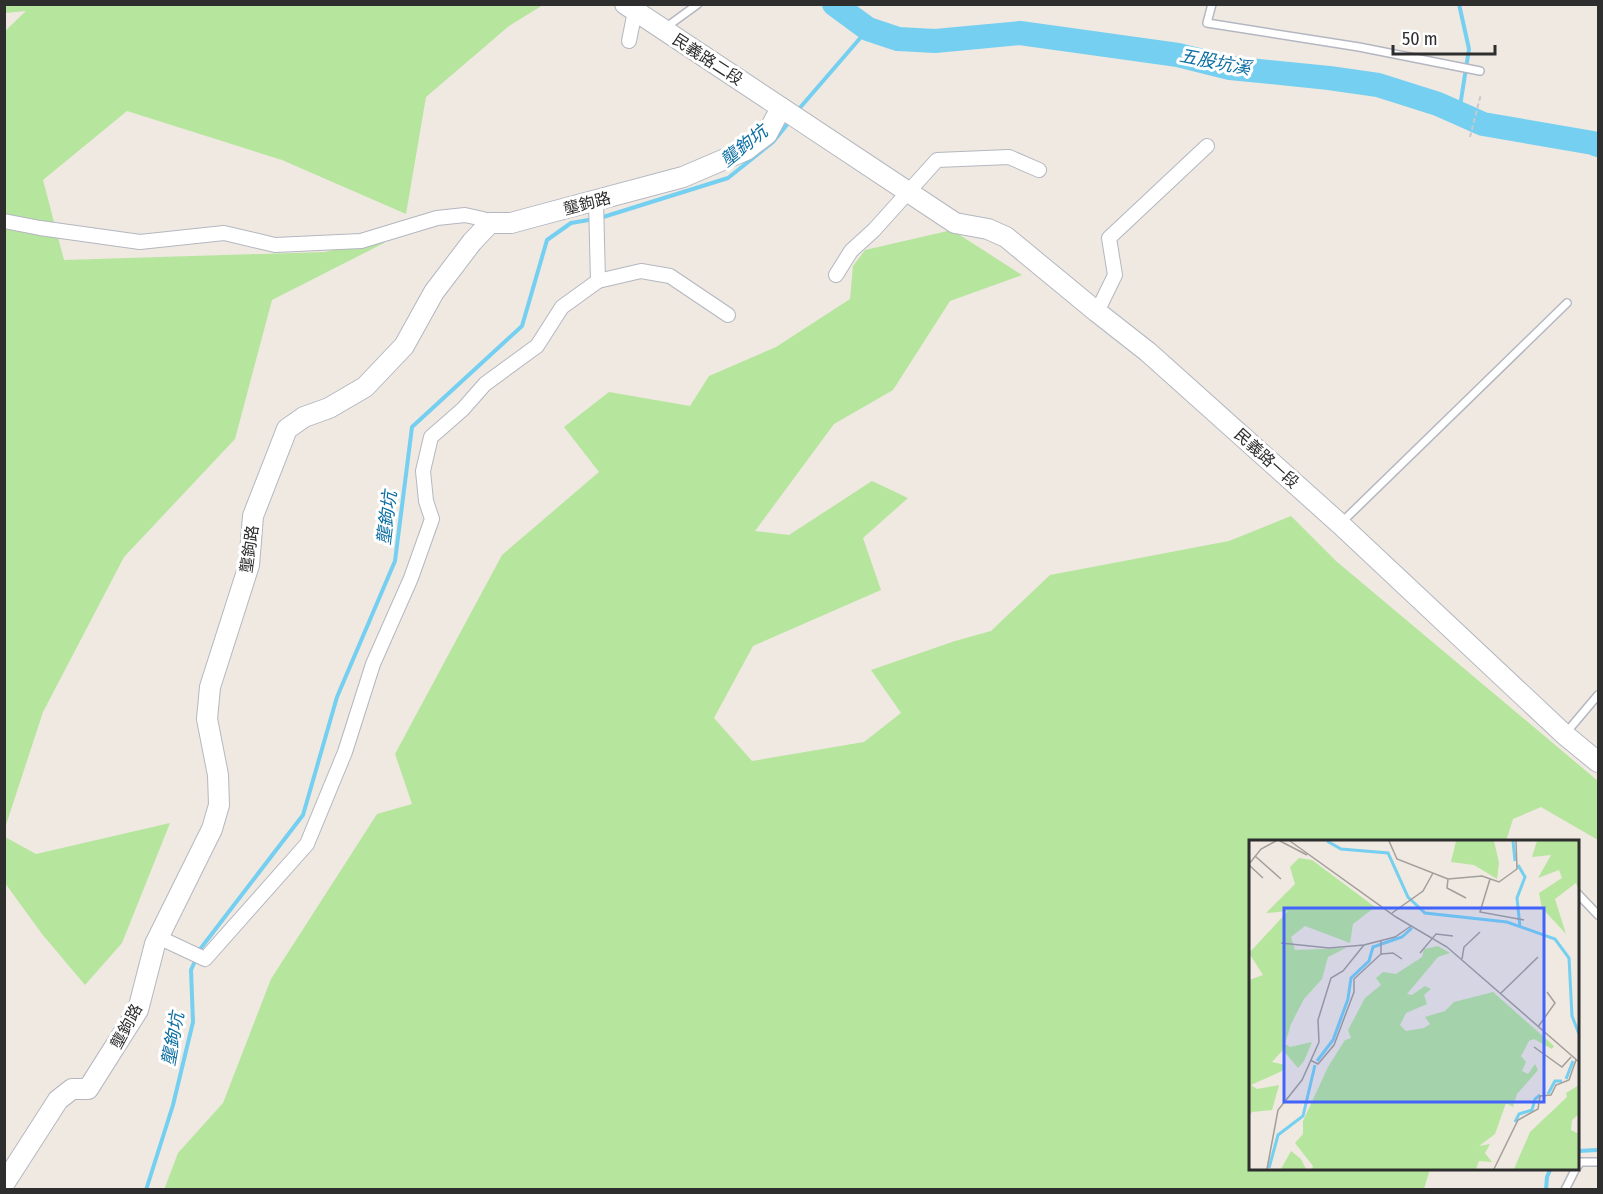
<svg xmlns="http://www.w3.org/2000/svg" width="1603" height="1194" font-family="'Fira Sans Condensed','Noto Sans TC',sans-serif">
  <rect width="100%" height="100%" fill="#efe9e1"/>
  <g fill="#b6e59e">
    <polygon points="5,5 543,5 509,26 426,97 406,214 282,160 127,111 43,180 64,260 325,252 380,238 385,239 384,243 272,300 235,439 124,557 43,712 5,828 4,32 26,11 5,13"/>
    <polygon points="952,230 1022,275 950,301 893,390 834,424 755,531 789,535 872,481 908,498 863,538 881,590 753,646 714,718 752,761 864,742 901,713 871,670 955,641 991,631 1050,575 1229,541 1291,516 1336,561 1598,781 1598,840 1541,807 1513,819 1506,841 1250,842 1250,1168 1430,1169 1424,1189 164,1190 178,1153 223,1103 271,979 377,814 412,804 395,754 502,555 599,472 564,427 609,392 690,406 709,376 776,347 850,299 853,266 865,250"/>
    <polygon points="170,823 122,943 85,985 42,934 5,883 5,837 36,854"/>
  </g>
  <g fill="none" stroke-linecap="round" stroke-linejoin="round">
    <g stroke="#75cff0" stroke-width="4">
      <polyline points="798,110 868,29"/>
      <polyline points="1459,113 1469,49 1459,4"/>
      <polyline points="1578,1151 1598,1150"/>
      <polyline points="146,1190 173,1105 193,1022 191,970 201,948 303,815 337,697 395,561 412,427 522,326 547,240 571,223 600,218 728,178 773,142 790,121"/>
      <polyline points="1546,1190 1547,1177 1551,1168"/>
    </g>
    <polyline stroke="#75cff0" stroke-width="24" points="834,4 868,29 898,39 935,41 1020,33 1178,55 1230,68 1329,78 1378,85 1438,104 1483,124 1593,143 1598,145"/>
    <g stroke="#b4b7c1" stroke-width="10">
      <g id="lane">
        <polyline points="1212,4 1207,23 1359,47 1480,71"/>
        <polyline points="665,28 698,4"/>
        <polyline points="1342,522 1567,303"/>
        <polyline points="1565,734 1598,695"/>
        <polyline points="1578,894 1598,915"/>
        <polyline points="1578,1166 1580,1162 1598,1162"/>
        <polyline points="1565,1190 1576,1168"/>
      </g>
    </g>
    <g stroke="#b4b7c1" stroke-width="16">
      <g id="street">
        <polyline points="629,41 635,11"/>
        <polyline points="4,221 40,228 140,242 224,233 275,245 361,241 437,218 465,215 483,219 490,223"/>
        <polyline points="836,275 851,251 874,230 937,160 1009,157 1039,170"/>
        <polyline points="598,281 641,271 670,276 728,315"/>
        <polyline points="1097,312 1115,275 1109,238 1207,146"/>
        <polyline points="158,937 205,959 307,844 345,752 373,664 411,578 432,519 426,501 423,471 431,437 463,409 485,384 537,346 562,307 598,281 596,201"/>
      </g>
    </g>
    <g stroke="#b4b7c1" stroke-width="22">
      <g id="secondary">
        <polyline points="625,4 955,223 988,229 1006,237 1097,312 1148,352 1340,524 1565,735 1598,762"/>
        <polyline points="4,1184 58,1100 72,1089 88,1089 138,1010 155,944 212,829 219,805 218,775 207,719 210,687 249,565 253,516 287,429 304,417 329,408 365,387 404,346 434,292 472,242 490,223 511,223 533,217 683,177 746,150 767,134 781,108"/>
      </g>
    </g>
    <polyline stroke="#c9c9c9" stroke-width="2" stroke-dasharray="4.5 3" stroke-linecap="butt" points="1470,137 1481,94"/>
    <use href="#lane" stroke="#fff" stroke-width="7"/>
    <use href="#street" stroke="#fff" stroke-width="14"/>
    <use href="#secondary" stroke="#fff" stroke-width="20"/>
  </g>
  <g text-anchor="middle" stroke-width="6" stroke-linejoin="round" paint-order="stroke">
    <g font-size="16" fill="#2e2e2e" stroke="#fff">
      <text transform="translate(708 59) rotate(33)" y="6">民義路二段</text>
      <text transform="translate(587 203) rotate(-15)" y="6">壟鉤路</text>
      <text transform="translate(1267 458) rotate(42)" y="6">民義路一段</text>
      <text transform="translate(249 549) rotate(-82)" y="6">壟鉤路</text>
      <text transform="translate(126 1026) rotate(-62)" y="6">壟鉤路</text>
    </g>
    <g font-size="18" font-style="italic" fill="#0d6fa3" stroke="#fff">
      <text transform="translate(1215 62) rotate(11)" y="6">五股坑溪</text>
      <text transform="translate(744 146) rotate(-39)" y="6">壟鉤坑</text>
      <text transform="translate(387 518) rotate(-83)" y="6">壟鉤坑</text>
      <text transform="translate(173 1039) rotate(-80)" y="6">壟鉤坑</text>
    </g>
  </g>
  <g transform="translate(1249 840)">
    <rect width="330" height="330" fill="#efe9e1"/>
    <path d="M207 1H245L250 23 248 39 225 25 202 22ZM288 1H330V50L327 43 306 59 317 94 293 68 290 53 313 38 310 30 289 38 302 15 283 17ZM50 18 63 20 126 67 104 84 101 103 56 86 42 97 46 110 97 108 79 117 73 139 55 159 42 184 36 204 41 207 63 202 55 221 49 228 34 210 23 222 37 225 33 231 2 245 8 249 30 245 23 270 3 272 0 277V140L14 135 0 113 39 71 17 73 46 44 41 27ZM189 106 201 113 189 117 158 154 163 155 176 146 182 149 175 155 178 164 157 173 151 185 157 191 175 188 181 184 176 177 196 171 205 162 244 152 305 206 303 209 285 199 280 201 272 216 277 222 273 231 279 234 286 224 289 230 268 254 264 267 257 263 246 294 230 306 241 304 236 313 243 322 230 321 227 329H63L64 326 46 303 54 294V281L79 227 96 200 102 198 99 190 116 158 132 145 127 138 134 132 147 134 173 117 175 109ZM330 245V274L323 280 322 290 330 294V329H265L281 292 318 257 317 253ZM42 311 52 319 57 329H32Z" fill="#b6e59e"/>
    <path fill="none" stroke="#75cff0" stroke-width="3" d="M78 1 92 9 139 13 159 57 176 73 258 82 306 99 320 118 323 176 330 194M264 1 266 21M269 25 276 37 268 58 271 87M68 221 84 200 99 159 102 138 120 121 124 107 153 97 163 88M317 239 324 221M299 254 306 241H313M266 282 270 274 283 270 286 259 291 255M20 328 29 295 54 276 66 225"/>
    <path fill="none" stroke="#a29e99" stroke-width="1.5" d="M31 1 58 15M41 1 147 77 198 107 330 222M140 1 148 19 199 39 233 36 250 42 268 29 267 1M6 16 32 39M0 24 12 9 27 1M0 25 14 38M199 39 198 48 217 58M241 39 231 72 275 80M143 73 174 51 184 33M32 103 80 108 115 105M171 113 187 94 204 96M132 114 144 113 153 119M213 119 215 107 231 92M252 153 289 117M289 187 306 163 298 152M285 207 313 227 322 217M61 220 69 224 85 205 105 152V139L132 114V101M18 329 29 270 53 240 70 202 69 180 82 138 94 131 115 105 146 97 162 86M245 329 269 280 289 269 291 256 302 255 307 245 320 240 327 220"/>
    <path fill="#4264fb" fill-opacity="0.15" stroke="#4264fb" stroke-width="3" d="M35 68H295V262H35Z"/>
    <rect width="330" height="330" fill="none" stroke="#2e2e2e" stroke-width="3"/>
  </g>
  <rect width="1603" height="1194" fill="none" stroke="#2e2e2e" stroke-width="12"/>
  <path d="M1393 45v9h102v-9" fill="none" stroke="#2e2e2e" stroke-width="3"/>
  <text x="1402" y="45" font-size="18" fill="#2e2e2e" stroke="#ffffff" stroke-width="4.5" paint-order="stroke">50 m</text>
</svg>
